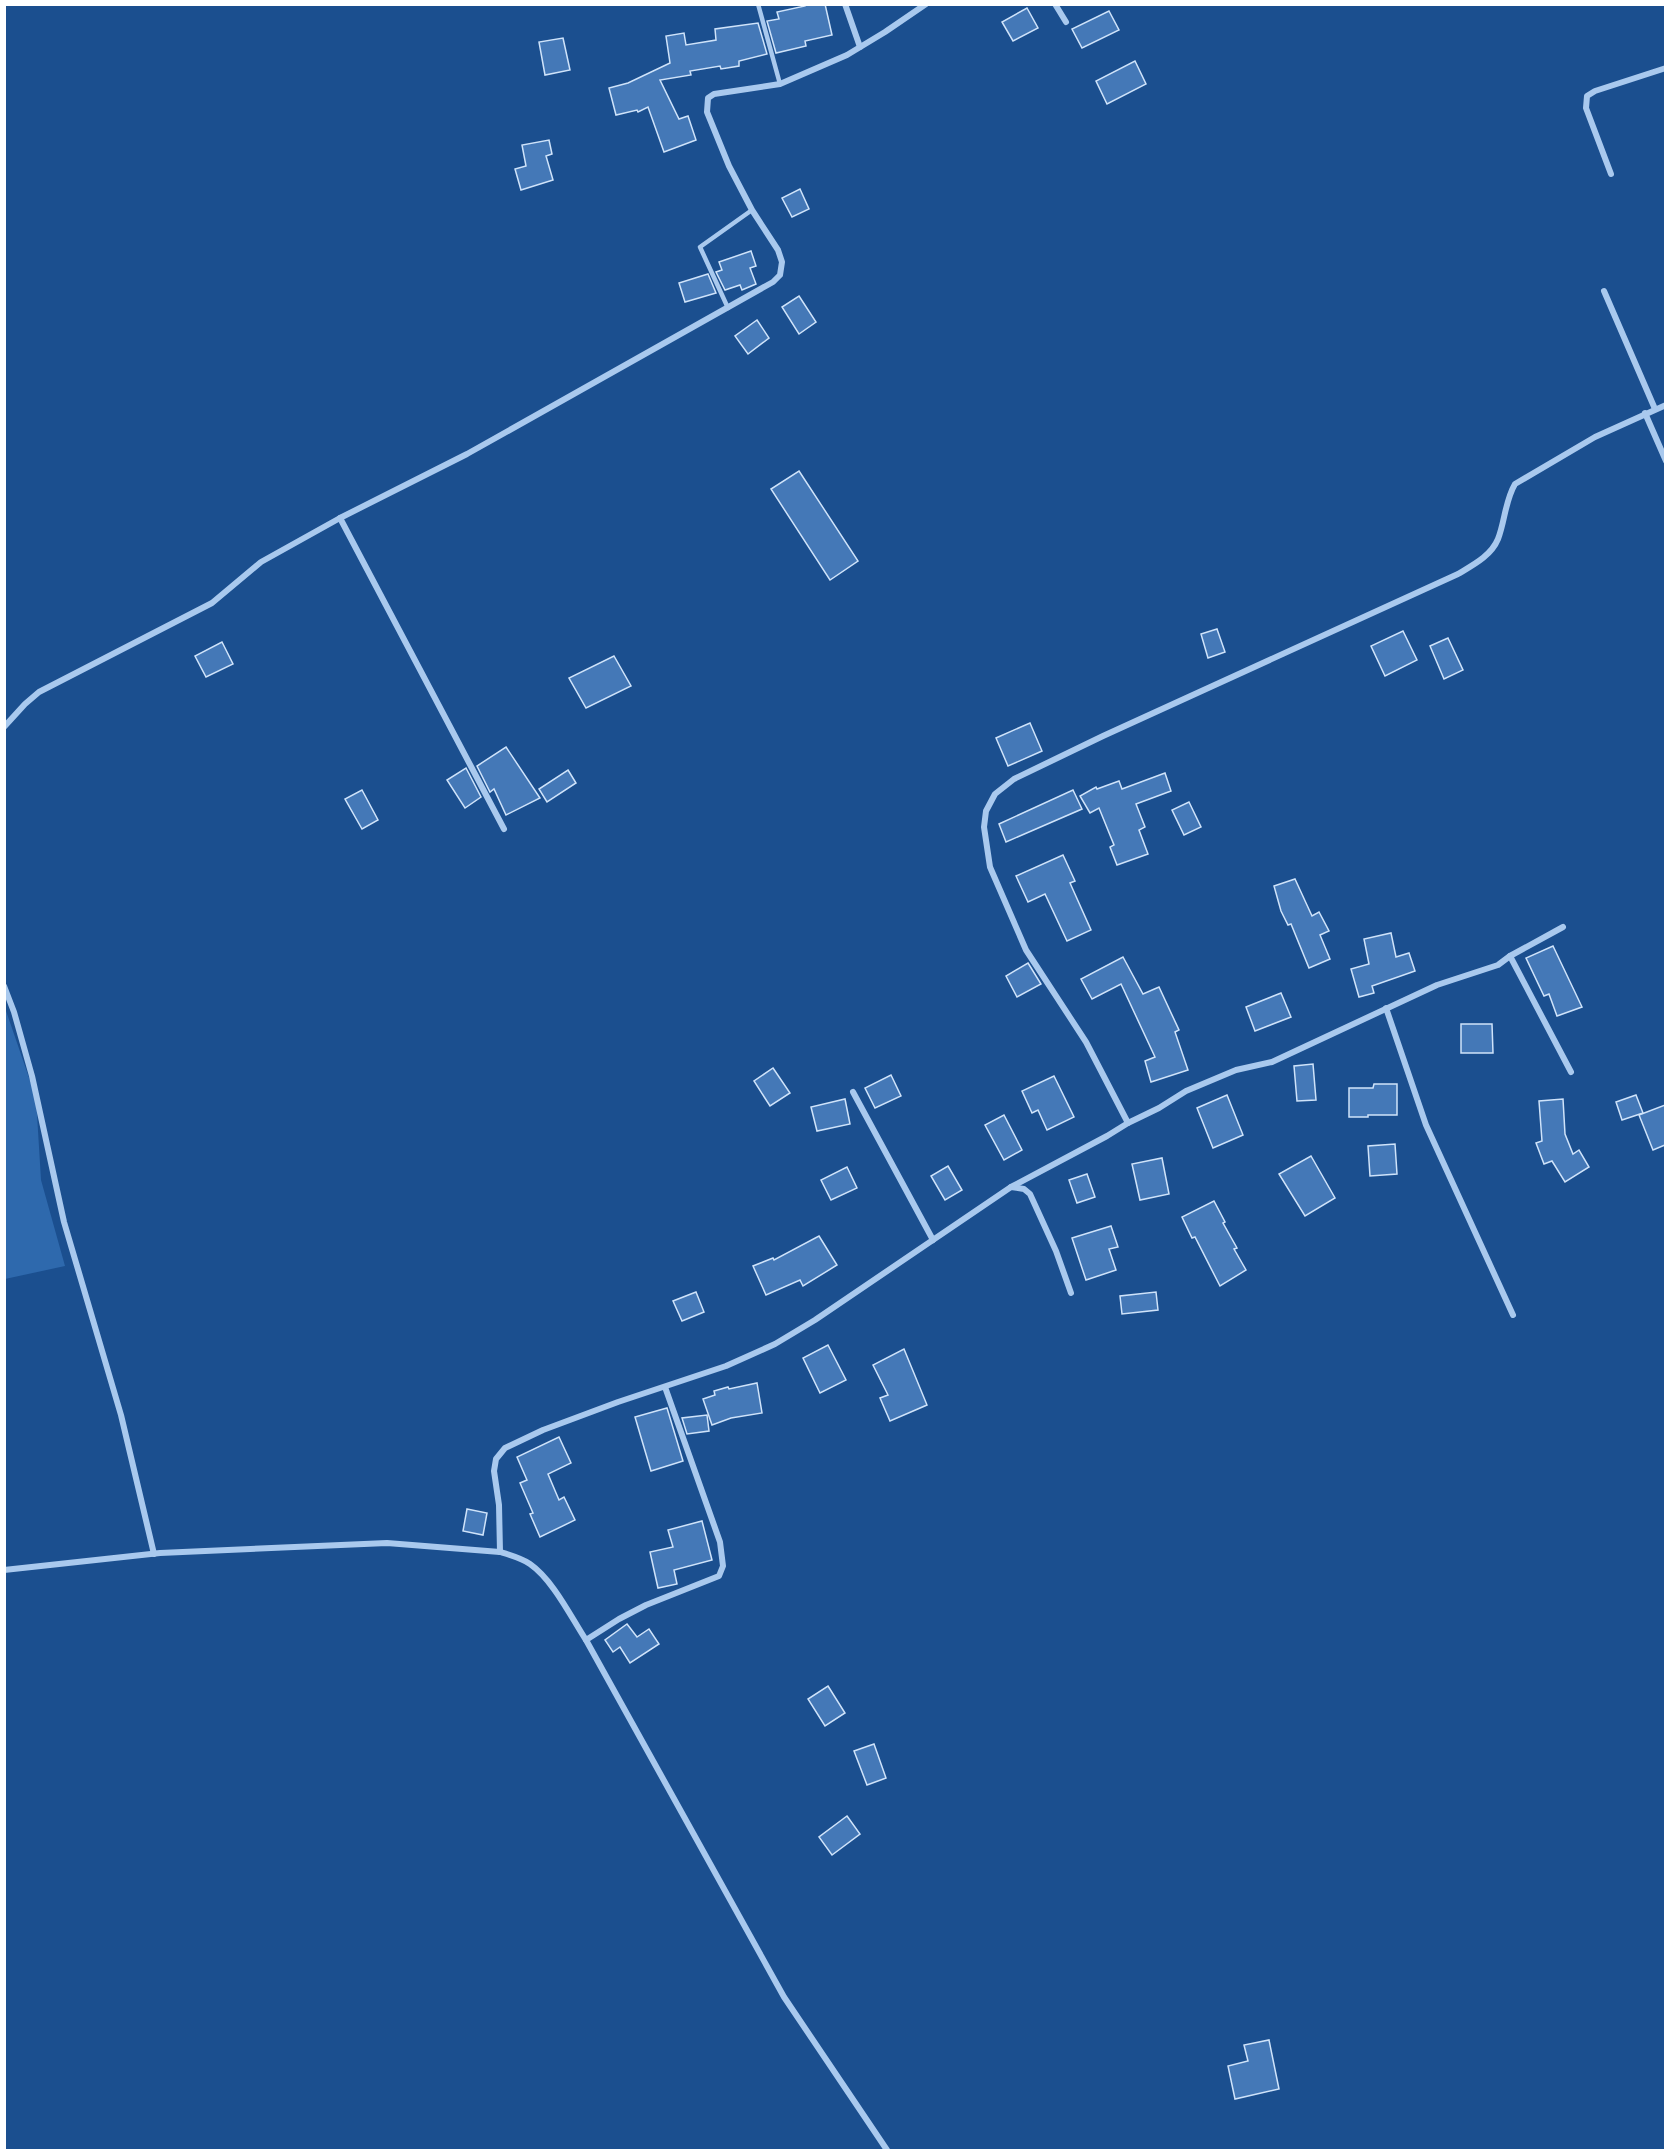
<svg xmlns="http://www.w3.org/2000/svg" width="1670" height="2155" font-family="'IBM Plex Sans',sans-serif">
  <rect width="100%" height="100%" fill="#1b4f8f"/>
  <polygon fill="#2e69ad" points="4,1005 36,1098 41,1180 65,1266 5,1279"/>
  <g fill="#4478b7" stroke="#cfe3fa" stroke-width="1.5">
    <polygon points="805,4 825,4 832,35 805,41 806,46 776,53 767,21 779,19 777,12 805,6"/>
    <polygon points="1027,8 1038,28 1013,41 1002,22"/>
    <polygon points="1109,11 1119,30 1082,48 1072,29"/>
    <polygon points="758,23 767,54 739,61 739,66 721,69 720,66 690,71 691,75 660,80 679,119 688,116 696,140 664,152 648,107 638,112 637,110 616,115 609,88 628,83 670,63 666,36 684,33 686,45 716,40 715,29"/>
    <polygon points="563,38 570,70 545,75 539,42"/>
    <polygon points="1135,61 1146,84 1107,104 1096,81"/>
    <polygon points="549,140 552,154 546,156 553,180 521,190 515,169 526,166 522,145"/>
    <polygon points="800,189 809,209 792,217 782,198"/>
    <polygon points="751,251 756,266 750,268 756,284 742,290 740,285 725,290 716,272 722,270 719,262"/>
    <polygon points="708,274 716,293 685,302 679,283"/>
    <polygon points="799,296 816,322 799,334 782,307"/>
    <polygon points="757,320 769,338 748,354 735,336"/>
    <polygon points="799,471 858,561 830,580 771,489"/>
    <polygon points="1217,629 1225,652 1208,658 1201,634"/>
    <polygon points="1403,631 1417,660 1385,676 1371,646"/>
    <polygon points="1448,638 1463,670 1444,679 1430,646"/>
    <polygon points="222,642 233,664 206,677 195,656"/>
    <polygon points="614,656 631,686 586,708 569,678"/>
    <polygon points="1030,723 1042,751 1008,766 996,738"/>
    <polygon points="506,747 540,798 506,815 494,789 490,792 477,766"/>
    <polygon points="466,768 481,797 465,808 447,780"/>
    <polygon points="568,770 576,783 547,802 539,789"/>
    <polygon points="1165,773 1171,791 1136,804 1145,827 1139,830 1148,854 1117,865 1110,847 1114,845 1099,808 1090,813 1080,796 1096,787 1097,789 1119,781 1122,789"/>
    <polygon points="362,790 378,820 362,829 345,799"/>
    <polygon points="1073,790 1082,809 1006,842 999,824"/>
    <polygon points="1189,802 1201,827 1184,835 1172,810"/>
    <polygon points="1063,855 1075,881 1070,883 1091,930 1067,941 1045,894 1028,902 1016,876"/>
    <polygon points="1295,879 1312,916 1319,912 1329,931 1320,935 1330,959 1309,968 1291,924 1288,925 1281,911 1274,886"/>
    <polygon points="1391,933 1396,957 1409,953 1415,971 1372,986 1374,993 1359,997 1351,969 1369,964 1364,939"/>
    <polygon points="1553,946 1582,1007 1557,1016 1549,994 1544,996 1526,958"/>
    <polygon points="1123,957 1143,994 1159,987 1179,1030 1175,1032 1188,1070 1151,1082 1145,1061 1155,1057 1121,984 1092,999 1081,979"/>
    <polygon points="1028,963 1041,984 1017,997 1006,976"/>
    <polygon points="1281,993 1291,1017 1255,1031 1246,1007"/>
    <polygon points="1461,1024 1492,1024 1493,1053 1461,1053"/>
    <polygon points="1313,1064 1316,1100 1297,1101 1294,1066"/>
    <polygon points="773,1068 790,1093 770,1106 754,1081"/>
    <polygon points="891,1075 901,1096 875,1108 865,1088"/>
    <polygon points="1054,1076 1074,1117 1047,1130 1038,1110 1032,1113 1022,1091"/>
    <polygon points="1374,1084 1397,1084 1397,1115 1368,1115 1368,1117 1349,1117 1349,1088 1373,1088"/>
    <polygon points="1227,1095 1243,1135 1213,1148 1197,1108"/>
    <polygon points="1636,1095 1643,1113 1622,1120 1616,1102"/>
    <polygon points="845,1099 850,1124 817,1131 811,1107"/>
    <polygon points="1563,1099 1565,1134 1573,1154 1579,1150 1589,1167 1565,1182 1552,1161 1544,1164 1536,1143 1542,1141 1539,1101"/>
    <polygon points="1665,1105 1665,1145 1653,1150 1639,1115"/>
    <polygon points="1004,1115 1022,1150 1004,1160 985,1125"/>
    <polygon points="1395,1144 1397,1174 1370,1176 1368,1146"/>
    <polygon points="1311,1156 1335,1198 1305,1216 1279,1174"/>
    <polygon points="1162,1158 1169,1194 1140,1200 1132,1164"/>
    <polygon points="948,1166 962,1190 945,1200 931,1176"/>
    <polygon points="847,1167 857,1188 831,1200 821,1180"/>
    <polygon points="1087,1174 1095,1197 1077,1203 1069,1180"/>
    <polygon points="1214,1201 1225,1222 1223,1223 1237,1248 1234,1249 1246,1270 1220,1286 1195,1237 1192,1238 1182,1217"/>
    <polygon points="1111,1226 1118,1247 1109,1249 1116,1270 1086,1280 1072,1238"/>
    <polygon points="819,1236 837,1265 803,1286 800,1280 766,1295 753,1266 773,1258 774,1260"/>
    <polygon points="696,1292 704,1312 682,1321 673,1301"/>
    <polygon points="1156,1292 1158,1310 1122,1314 1120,1296"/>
    <polygon points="828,1345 846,1380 820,1393 803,1358"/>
    <polygon points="904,1349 927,1405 890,1421 880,1398 888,1395 873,1365"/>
    <polygon points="757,1383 762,1413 731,1418 712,1425 703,1399 715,1395 714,1391 728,1387 729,1389"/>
    <polygon points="667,1408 683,1461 651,1471 635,1417"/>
    <polygon points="707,1415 709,1431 687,1434 682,1418"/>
    <polygon points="559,1437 571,1463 548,1474 559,1500 564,1497 575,1520 540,1537 530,1514 533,1513 520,1483 527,1480 517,1457"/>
    <polygon points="467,1509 487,1513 483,1535 463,1531"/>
    <polygon points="702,1521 712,1560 674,1570 677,1584 658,1588 650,1552 673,1547 668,1530"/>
    <polygon points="627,1624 637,1637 649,1629 659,1644 630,1663 620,1647 613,1652 605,1640"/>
    <polygon points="828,1686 845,1713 825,1726 808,1699"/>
    <polygon points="874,1744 886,1778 867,1785 854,1751"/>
    <polygon points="847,1816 860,1834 832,1855 819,1837"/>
    <polygon points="1269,2040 1279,2089 1235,2099 1228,2066 1248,2061 1244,2045"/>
  </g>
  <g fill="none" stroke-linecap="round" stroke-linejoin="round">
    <g stroke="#a9c9ee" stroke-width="4.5">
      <polyline points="758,4 780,84"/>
      <polyline points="728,308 700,247 752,210"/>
    </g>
    <g stroke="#a9c9ee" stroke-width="6">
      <polyline points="845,4 860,47"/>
      <polyline points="1055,4 1066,22"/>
      <polyline points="1611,174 1586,108 1587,96 1595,91 1666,68"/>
      <polyline points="1604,291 1655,409"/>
      <polyline points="1645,413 1666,461"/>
      <polyline points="340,518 504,829"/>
      <polyline points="4,727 25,704 39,692 212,603 261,562 340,518 467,454 773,282 780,275 782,262 778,250 752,210 729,166 707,112 708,98 714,94 780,84 847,55 885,32 926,4"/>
      <polyline points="1510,956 1563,927"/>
      <polyline points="4,986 14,1012 32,1076 64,1222 121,1415 154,1554"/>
      <polyline points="1386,1008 1426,1125 1513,1315"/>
      <path d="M1571 1072 1510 956 1498 965 1437 985 1272 1062 1236 1070 1186 1091 1159 1108 1128 1123 1086 1042 1026 950 990 867 984 827 986 811 995 794 1014 779 1103 736 1458 574C1473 565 1491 556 1498 539 1505 521 1505 501 1515 484L1595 437 1666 405"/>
      <polyline points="853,1092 933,1240"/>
      <polyline points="1011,1187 1107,1136 1128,1123"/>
      <polyline points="500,1552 499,1505 494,1471 496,1459 505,1448 543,1430 618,1402 726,1366 775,1344 815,1320 1011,1187 1024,1189 1030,1194 1056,1251 1071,1293"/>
      <path d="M4 1570 160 1553 387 1543 500 1552C510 1555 521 1558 530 1564 553 1580 571 1617 586 1640L784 1997 887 2150"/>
      <polyline points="586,1640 619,1619 646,1605 719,1576 723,1566 720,1542 665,1387"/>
    </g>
  </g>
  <rect width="1670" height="2155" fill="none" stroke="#ffffff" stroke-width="12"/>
</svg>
